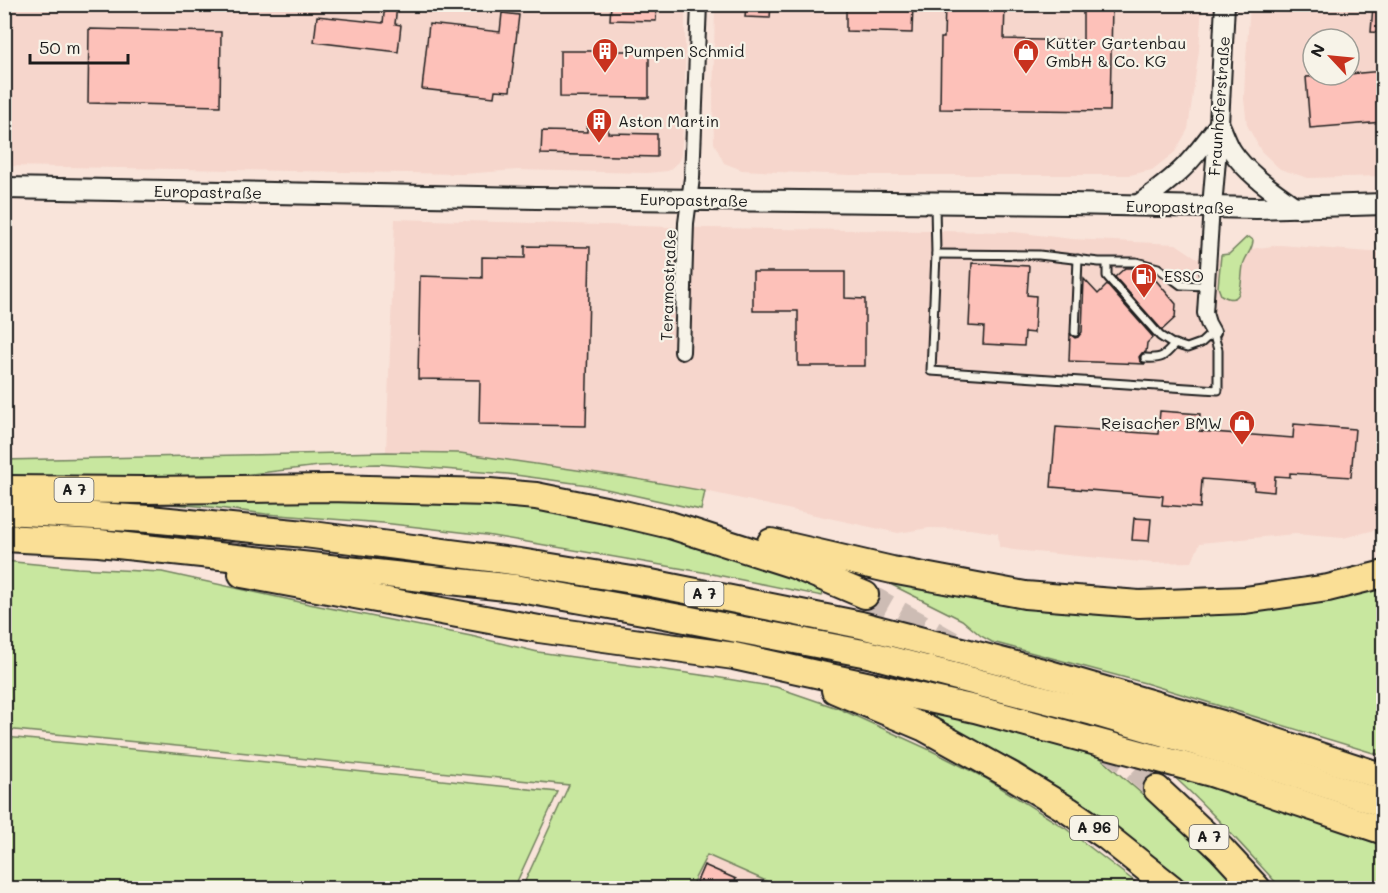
<svg xmlns="http://www.w3.org/2000/svg" width="1388" height="893" font-family="Mali,sans-serif">
  <rect width="100%" height="100%" fill="#f9e4da"/>
  <filter id="ink" filterUnits="userSpaceOnUse"><feTurbulence type="fractalNoise" baseFrequency=".0167" numOctaves="2"/><feDisplacementMap in="SourceGraphic" scale="12" xChannelSelector="R" yChannelSelector="G"/><feConvolveMatrix kernelMatrix="1 2 1 2 8 2 1 2 1" color-interpolation-filters="sRGB"/></filter>
  <g filter="url(#ink)">
    <g fill="#f6d6cc" fill-rule="evenodd">
      <polygon points="5,5 685,5 685,102 681,155 678,162 668,171 647,173 517,170 463,174 5,166"/>
      <polygon points="715,5 1202,5 1199,50 1188,129 1175,152 1152,170 1130,175 851,175 778,172 742,170 724,163 714,143 713,102"/>
      <path d="M1250 5H1383V176L1308 178 1280 169 1261 151 1247 125 1244 99 1245 72ZM1313 39H1349V75H1313Z"/>
      <polygon points="395,219 706,228 1014,232 1072,239 1176,244 1197,258 1225,259 1243,250 1280,245 1383,253 1383,528 1343,538 1295,534 1200,543 1192,562 1153,563 1013,550 999,547 998,533 970,529 929,528 898,533 705,491 625,477 460,453 386,452"/>
      <polygon points="707,854 782,888 690,888"/>
    </g>
    <g fill="#c8e79f" stroke="#72825e" stroke-width="1.5">
      <path d="M1249 237 1253 240C1253 249 1247 254 1244 262 1239 274 1247 310 1221 295L1218 287 1221 255 1229 254 1246 238Z"/>
      <polygon points="386,452 460,453 625,477 705,491 701,510 588,485 508,474 378,464 319,466 234,476 5,480 4,460"/>
      <polygon points="435,500 551,510 601,520 712,549 824,590 822,596 702,572 486,535 383,523 266,514 210,507 132,501"/>
      <polygon points="4,561 77,568 162,572 309,604 471,636 538,652 715,677 776,687 840,709 930,750 987,779 1065,828 1143,888 782,888 707,855 690,888 522,888 569,785 5,729"/>
      <polygon points="876,577 1022,601 1383,582 1383,756 1145,683 992,642 981,636 962,620"/>
      <polygon points="886,697 1090,749 1170,818 1240,888 1193,888 1184,880 1095,811 1019,763"/>
      <polygon points="5,737 227,758 558,792 514,888 5,888"/>
      <path d="M1170 773 1383 843V888H1281C1245 849 1210 809 1170 773Z"/>
    </g>
    <g fill="#fdc1b9" stroke="#1c1c1c" stroke-width="1.5">
      <polygon points="385,4 397,6 395,24 401,25 398,52 314,42 317,16 383,23"/>
      <polygon points="611,4 657,4 656,21 610,20"/>
      <polygon points="746,4 771,4 770,18 745,17"/>
      <polygon points="846,4 913,4 912,33 846,31"/>
      <polygon points="945,4 1005,4 1004,39 1083,41 1083,4 1112,4 1110,111 940,109 941,38 944,38"/>
      <polygon points="1373,6 1383,6 1383,33 1371,32"/>
      <polygon points="502,13 519,15 510,91 495,90 494,97 422,89 429,24 500,32"/>
      <polygon points="89,29 221,32 220,106 88,103"/>
      <polygon points="560,51 649,51 649,98 560,97"/>
      <polygon points="1383,71 1383,122 1310,128 1306,77 1349,75 1349,74"/>
      <polygon points="598,120 608,120 608,133 657,134 657,157 541,154 542,131 587,132 587,127 597,127"/>
      <polygon points="525,246 590,247 586,426 479,424 480,380 418,379 420,276 482,278 482,257 525,258"/>
      <polygon points="972,263 1029,266 1027,295 1036,296 1034,333 1025,332 1024,346 983,344 984,327 969,326"/>
      <polygon points="1125,268 1135,268 1148,271 1176,304 1175,318 1162,330 1115,277"/>
      <polygon points="753,272 845,272 845,298 865,299 865,366 798,366 798,311 753,311"/>
      <polygon points="1084,279 1098,294 1107,285 1153,337 1147,343 1146,352 1142,353 1139,357 1140,361 1145,364 1069,361 1070,334 1075,338 1078,337 1082,332"/>
      <polygon points="1160,411 1200,414 1199,431 1293,438 1294,424 1355,429 1351,477 1290,473 1290,477 1275,476 1274,492 1254,490 1254,483 1202,479 1200,508 1162,505 1163,496 1051,487 1056,427 1158,434"/>
      <polygon points="1134,518 1151,519 1149,541 1132,540"/>
      <polygon points="704,865 736,879 732,888 694,888"/>
    </g>
    <g fill="none" stroke-linecap="round" stroke-linejoin="round">
      <g stroke="#cdbcb4" stroke-width="26" stroke-dasharray="26 13" stroke-linecap="butt">
        <polyline points="865,595 952,644"/>
        <polyline points="1041,700 1074,722 1128,762 1157,789"/>
      </g>
      <g stroke="#1c1c1c" stroke-width="11">
        <g id="service">
          <polyline points="935,205 936,254 931,371 1218,390 1218,350 1213,332 1201,343 1187,348 1171,343 1160,336 1107,276 1107,263"/>
          <polyline points="936,254 1039,255 1099,262 1136,262 1158,268 1181,285 1206,286"/>
          <polyline points="1075,332 1078,259"/>
          <path d="M1145 358C1162 359 1164 357 1175 344"/>
        </g>
      </g>
      <g stroke="#1c1c1c" stroke-width="18">
        <g id="minor">
          <polyline points="1212,207 1205,313 1208,323 1213,332"/>
          <polyline points="682,352 686,223 692,178 699,4"/>
        </g>
      </g>
      <g stroke="#1c1c1c" stroke-width="22">
        <g id="tertiary">
          <path d="M1220 125C1224 133 1227 143 1232 151 1248 175 1274 191 1297 208"/>
          <path d="M1136 206C1151 195 1166 184 1180 171 1195 157 1207 140 1219 124"/>
          <polyline points="1212,207 1219,124 1225,4"/>
        </g>
      </g>
      <g stroke="#1c1c1c" stroke-width="24">
        <polyline id="secondary" points="4,188 536,198 1069,204 1257,208 1384,204"/>
      </g>
      <g stroke="#1c1c1c" stroke-width="30">
        <g id="motorway">
          <polyline points="4,489 143,490 329,488 489,492 536,496 615,512 670,525 794,565 865,595"/>
          <polyline points="4,511 149,519 305,534 520,562 651,583 861,625 1039,671 1222,724 1384,777"/>
          <polyline points="4,538 99,543 515,588 654,613 868,654 1093,712 1216,748 1384,804"/>
          <polyline points="771,542 892,570 1025,595 1139,604 1245,600 1328,588 1384,574"/>
          <polyline points="242,574 539,629 734,656 975,709 1211,773 1384,831"/>
          <polyline points="835,690 925,728 1012,776 1068,810 1106,836 1171,888"/>
          <polyline points="1157,789 1221,849 1257,888"/>
        </g>
      </g>
      <use href="#service" stroke="#f7f3e8" stroke-width="7"/>
      <use href="#minor" stroke="#f7f3e8" stroke-width="14"/>
      <use href="#tertiary" stroke="#f7f3e8" stroke-width="18"/>
      <use href="#secondary" stroke="#f7f3e8" stroke-width="20"/>
      <use href="#motorway" stroke="#fadf96" stroke-width="26"/>
    </g>
  </g>
  <defs>
    <g id="building-pin" transform="scale(1.35)"><path d="M0 17L-7.5 6A9.5 9.5 0 1 1 7.5 6Z" fill="#c8321e" stroke="#f7f3e8"/><path d="M-4-6H4V6H1V3H-1V6H-4ZM-2.5-4.3h1.7v1.8h-1.7ZM.8-4.3h1.7v1.8H.8ZM-2.5-1h1.7V.8h-1.7ZM.8-1h1.7V.8H.8Z" fill="#fff"/></g>
    <g id="shop-pin" transform="scale(1.35)"><path d="M0 17L-7.5 6A9.5 9.5 0 1 1 7.5 6Z" fill="#c8321e" stroke="#f7f3e8"/><path d="M-5-2.5h2.3a2.7 3.5 0 0 1 5.4 0H5L5.5 6h-11ZM-1.5-2.5h3a1.5 2.3 0 0 0-3 0Z" fill="#fff"/></g>
    <g id="fuel-pin" transform="scale(1.35)"><path d="M0 17L-7.5 6A9.5 9.5 0 1 1 7.5 6Z" fill="#c8321e" stroke="#f7f3e8"/><path d="M-5.5-6h7V0h2V4h1.3V-2.5L3-4.5l.8-.8L6-3V5H2.5V1h-1V6h-7ZM-4.2-4.7v3.2H.2V-4.7Z" fill="#fff"/></g>
  </defs>
  <g fill-rule="evenodd">
    <use href="#building-pin" x="605" y="51"/>
    <use href="#shop-pin" x="1026" y="52"/>
    <use href="#building-pin" x="599" y="121"/>
    <use href="#fuel-pin" x="1144" y="276"/>
    <use href="#shop-pin" x="1242" y="423"/>
  </g>
  <g text-anchor="middle" stroke-width="4.5" stroke-linejoin="round" paint-order="stroke">
    <g fill="#f7f3e8" stroke="#5e5c59" stroke-width="1.5">
      <rect x="54.5" y="478" width="39" height="24" rx="4.5"/>
      <rect x="684.5" y="582" width="39" height="24" rx="4.5"/>
      <rect x="1070" y="816" width="48" height="24" rx="4.5"/>
      <rect x="1189.5" y="825" width="39" height="24" rx="4.5"/>
    </g>
    <g font-size="15" font-weight="bold" fill="#1c1c1c">
      <text x="74" y="495">A 7</text>
      <text x="704" y="599">A 7</text>
      <text x="1094" y="833">A 96</text>
      <text x="1209" y="842">A 7</text>
    </g>
    <g font-size="16" fill="#1c1c1c" stroke="#f7f3e8" text-anchor="start">
      <text x="1046" y="49">Kutter Gartenbau<tspan x="1046" dy="18">GmbH &amp; Co. KG</tspan></text>
      <text x="624" y="57">Pumpen Schmid</text>
      <text x="618" y="127">Aston Martin</text>
      <text x="1164" y="282">ESSO</text>
      <text x="1222" y="429" text-anchor="end">Reisacher BMW</text>
    </g>
    <g font-size="16" fill="#1c1c1c" stroke="#f7f3e8">
      <text transform="translate(1219 106) rotate(-86)" y="6">Fraunhoferstraße</text>
      <text transform="translate(208 192) rotate(1)" y="6">Europastraße</text>
      <text transform="translate(694 200) rotate(1)" y="6">Europastraße</text>
      <text transform="translate(1180 207) rotate(1)" y="6">Europastraße</text>
      <text transform="translate(668 285) rotate(-88)" y="6">Teramostraße</text>
    </g>
  </g>
  <rect width="1388" height="893" fill="none" stroke="#f7f3e8" stroke-width="24"/>
  <rect x="12" y="12" width="1364" height="869" fill="none" stroke="#1c1c1c" stroke-width="2" filter="url(#ink)"/>
  <g transform="translate(1331 57) rotate(296)"><circle r="28" fill="#f7f3e8" stroke="#9f9d96" stroke-width="1.5"/>
  <path d="M0-4.5L10 22L0 15L-10 22Z" fill="#c8321e"/>
  <text y="-9" font-size="16" font-weight="bold" text-anchor="middle" fill="#1c1c1c">N</text>
  </g>
  <path d="M30 54v9h98v-9" fill="none" stroke="#1c1c1c" stroke-width="3"/>
  <text x="39" y="54" font-size="18" fill="#1c1c1c" stroke="#f7f3e8" stroke-width="4.5" paint-order="stroke">50 m</text>
</svg>
